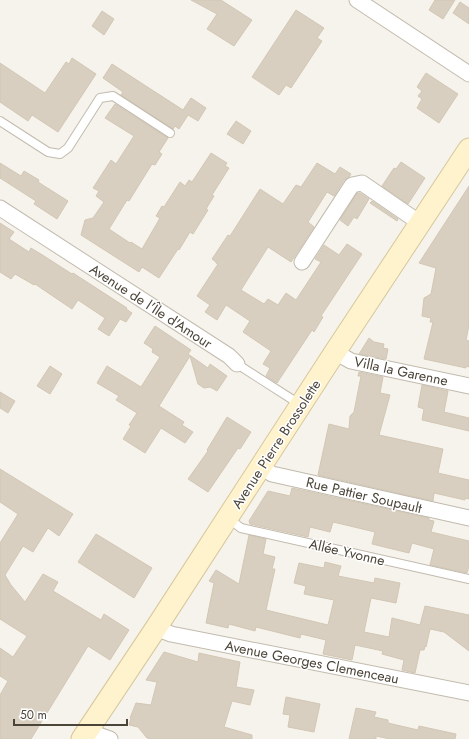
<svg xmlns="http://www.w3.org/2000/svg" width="469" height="739" font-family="Jost,sans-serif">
  <rect width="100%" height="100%" fill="#f6f3ec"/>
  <g fill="#d8cfc1" stroke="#d3c7b4">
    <polygon points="191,0 221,0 252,20 234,46 207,29 217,14"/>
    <polygon points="435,0 455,0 443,19 429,10"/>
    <polygon points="460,2 469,8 469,24 453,13"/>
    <polygon points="296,10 324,28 317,38 322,41 291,88 286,85 279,95 252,77"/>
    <polygon points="102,11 114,19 104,35 92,26"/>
    <polygon points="72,58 96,74 58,132 32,115 28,121 0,102 0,63 45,93 66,62 69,64"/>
    <polygon points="112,64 183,110 191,98 206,108 198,121 188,115 179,129 175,126 173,129 121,95 123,92 103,78"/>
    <polygon points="426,73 458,94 439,123 417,108 422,99 418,96 422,91 417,87"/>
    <polygon points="115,104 168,138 159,152 162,154 155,165 152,164 129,201 127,200 109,229 130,243 131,242 142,249 160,218 156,216 162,206 164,207 180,182 185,186 189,180 192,182 211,153 227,163 225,166 229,168 212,195 214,196 206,209 208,210 193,234 190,232 179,250 178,249 159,278 142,267 139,272 81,235 85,220 93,218 104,202 96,196 99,191 93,188 111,160 116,164 134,136 105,118"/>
    <polygon points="236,121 251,131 243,144 227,134"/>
    <polygon points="401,162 425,178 408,204 382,186 394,168 396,169"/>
    <polygon points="0,163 21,176 24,171 39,180 38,182 68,201 57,219 34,204 36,201 0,178"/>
    <polygon points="317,163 335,174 340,167 351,174 349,177 344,180 334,196 327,192 308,222 314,227 291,262 268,247 241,290 264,304 268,299 278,305 286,293 296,300 321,262 315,259 324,245 339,255 347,244 362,254 321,316 323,317 314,332 312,330 277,383 266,376 270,368 263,364 271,351 243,332 250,321 226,305 217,320 205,312 210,305 197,296 218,264 216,263 216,262 212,259 228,235 230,236 260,189 283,204 296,185 301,187"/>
    <polygon points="469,186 469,325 466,340 469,341 469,367 466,366 466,368 424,359 433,322 430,322 431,318 422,316 424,298 431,294 436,268 419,263"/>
    <polygon points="357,193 360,193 369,199 357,219 354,217 348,226 340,220"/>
    <polygon points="372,201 398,219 397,221 370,203"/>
    <polygon points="0,223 14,232 9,239 29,252 31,248 44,256 72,274 73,273 127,308 126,309 132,313 126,322 120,319 109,336 98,329 105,318 78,300 72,309 35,284 34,285 15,274 11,279 0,272"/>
    <polygon points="155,326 191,350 188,354 208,368 210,364 227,376 217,391 210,387 204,388 198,384 190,356 159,406 184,422 182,425 193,432 185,443 161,428 145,453 123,439 131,426 129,425 137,413 116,400 119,396 97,383 107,366 141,387 160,357 152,352 153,349 144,343"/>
    <polygon points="369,338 374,342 384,344 383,348 388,349 386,359 359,354"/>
    <polygon points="50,366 62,374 50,394 37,386"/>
    <polygon points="359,372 383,377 380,393 390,395 379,435 443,449 438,473 469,480 469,499 465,498 465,500 434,493 433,501 318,475 329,424 349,429 350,416 354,412 361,376 358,376"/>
    <polygon points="422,385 448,391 444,412 469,418 469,431 422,420 424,409 418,407"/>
    <polygon points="0,392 15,401 8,413 0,408"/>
    <polygon points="227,417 251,432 240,449 238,448 208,492 188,479 208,451 207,450"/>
    <polygon points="0,469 73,514 59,536 48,528 33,552 23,546 5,575 11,585 25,602 43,574 58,582 53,591 101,620 104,614 129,630 110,660 88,646 31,739 0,739 0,695 8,681 0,676 0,648 13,657 27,636 0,619 0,543 18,514 0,502"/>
    <polygon points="292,488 429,518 429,520 434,521 431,532 469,541 469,566 467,573 430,565 434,549 412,543 409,553 372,544 375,532 333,522 330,532 310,527 308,537 250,524 249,521 268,491 290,496"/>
    <polygon points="96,534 152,568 134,598 78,562"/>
    <polygon points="249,535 266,539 263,554 275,557 272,569 275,569 266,610 328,625 334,600 304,594 306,586 294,583 299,563 324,568 325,562 341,566 338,576 374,583 375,578 400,583 396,603 371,598 364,632 389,637 392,618 420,625 425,606 469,615 469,651 444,632 430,629 426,647 425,646 424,650 420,650 415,673 402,670 404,660 382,654 383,651 355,645 352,660 323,654 326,640 301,634 300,638 256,627 255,631 229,624 228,628 206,623 214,583 209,581 216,570 239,584"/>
    <polygon points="164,652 198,662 199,653 240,662 236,687 254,690 250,705 232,701 224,727 252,735 252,739 152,739 147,738 138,727 129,725 131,718 130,718 136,703 151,705 157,682 146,680"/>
    <polygon points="286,697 320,704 314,732 288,727 290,715 283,714"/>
    <polygon points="356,708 376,712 374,717 388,720 388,723 418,730 419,726 456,734 455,739 390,739 376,736 376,739 349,739"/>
  </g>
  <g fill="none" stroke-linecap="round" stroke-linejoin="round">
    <g stroke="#c2bbae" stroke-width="10">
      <g id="service">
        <polyline points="0,121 48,152 60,154 68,148 100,98 113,96 170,133"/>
        <polyline points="237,364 301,405"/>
        <polyline points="228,518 241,528 469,579"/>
      </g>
    </g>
    <g stroke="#c2bbae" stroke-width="17">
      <g id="minor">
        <polyline points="357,0 469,74"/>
        <polyline points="0,208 229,356 237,364"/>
        <polyline points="302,262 352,185 362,183 420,223"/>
        <polyline points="335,352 351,361 469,386"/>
        <polyline points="261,467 272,474 469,518"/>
        <polyline points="156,628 171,634 469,693"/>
        <polyline points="87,731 110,739"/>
      </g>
    </g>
    <g stroke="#d6c79b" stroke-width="23">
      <polyline id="secondary" points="82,739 156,628 335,352 469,149"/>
    </g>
    <use href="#service" stroke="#fff" stroke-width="8"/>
    <use href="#minor" stroke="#fff" stroke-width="15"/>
    <use href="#secondary" stroke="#fff3cd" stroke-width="21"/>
  </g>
  <g text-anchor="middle" stroke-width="3" stroke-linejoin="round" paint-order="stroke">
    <g font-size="14" fill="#4b4439" stroke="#fff">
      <text transform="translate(151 306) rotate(33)" y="5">Avenue de l'Île d'Amour</text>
      <text transform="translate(401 371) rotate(12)" y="5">Villa la Garenne</text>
      <text transform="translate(276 444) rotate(-57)" y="5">Avenue Pierre Brossolette</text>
      <text transform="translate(364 495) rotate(13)" y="5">Rue Pattier Soupault</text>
      <text transform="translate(347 552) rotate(13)" y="5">Allée Yvonne</text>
      <text transform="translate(312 662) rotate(11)" y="5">Avenue Georges Clemenceau</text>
    </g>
  </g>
  <path d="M14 719v6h113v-6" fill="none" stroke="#4b4439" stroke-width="2"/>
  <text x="20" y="719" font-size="12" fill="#4b4439" stroke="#ffffff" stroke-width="3" paint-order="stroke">50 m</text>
</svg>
